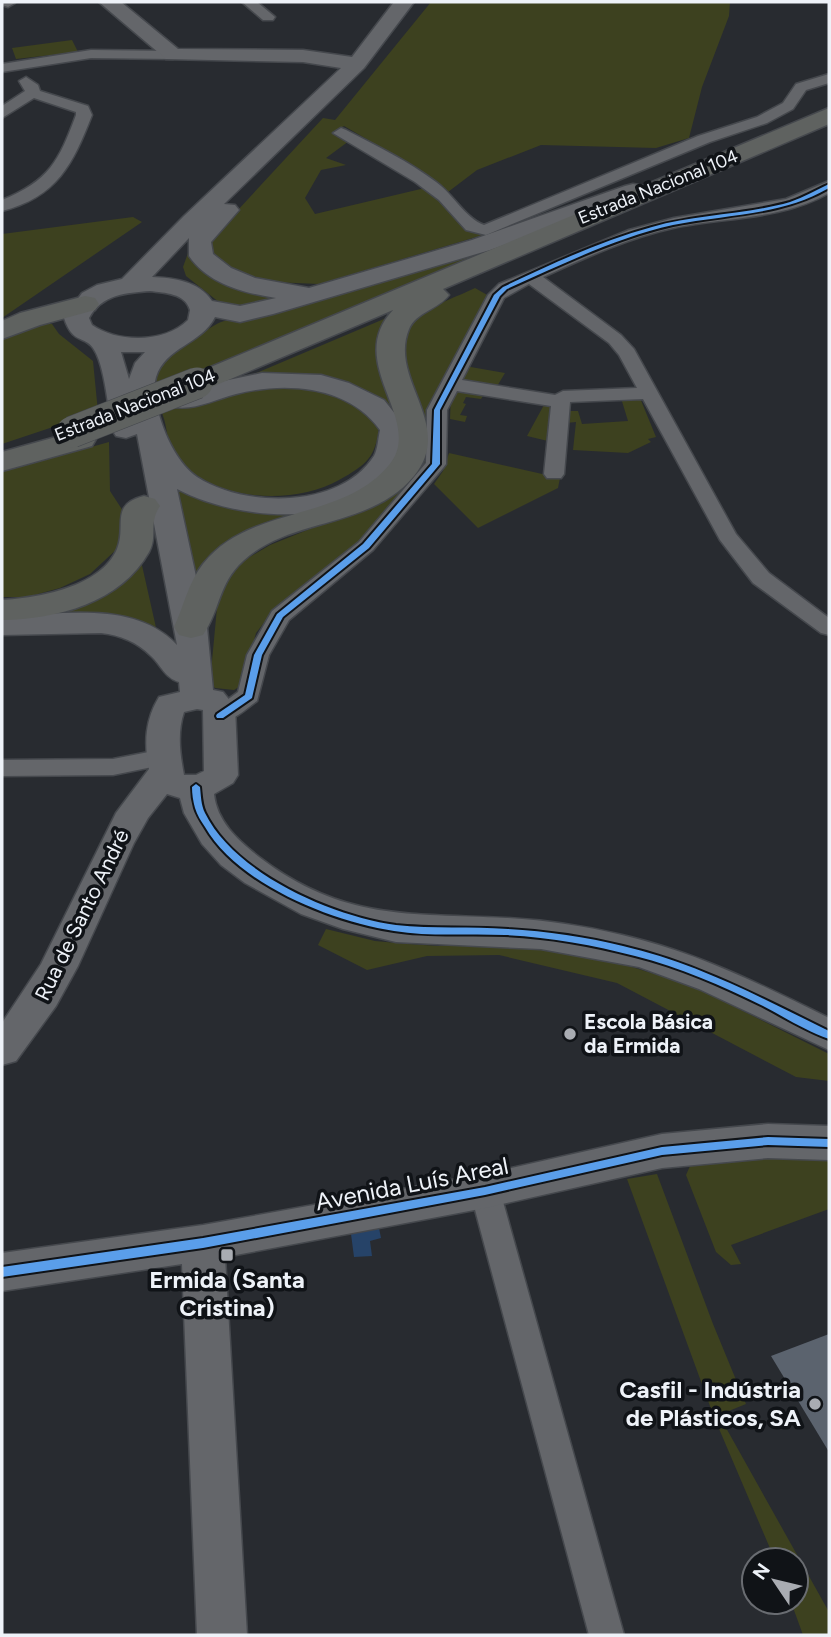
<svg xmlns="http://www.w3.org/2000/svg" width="831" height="1637" font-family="Figtree,sans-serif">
  <rect width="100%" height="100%" fill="#282b30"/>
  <g fill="#3d411f">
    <polygon points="431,2 730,2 729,16 702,87 689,138 656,148 541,145 477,170 448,192 413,166 344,126 335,132 349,141 326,158 346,165 321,170 305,198 315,214 425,188 483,235 319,284 272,282 242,273 226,266 212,253 212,238 323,118 335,120"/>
    <polygon points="72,40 78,52 16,59 12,48"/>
    <polygon points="133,217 142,222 2,318 2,234"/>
    <path d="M541 229 204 372 234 392C268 385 305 380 338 394 353 400 366 415 379 424 377 457 366 465 339 480 290 507 206 501 173 452 167 442 167 426 163 416 159 402 151 383 157 369 160 359 211 326 221 322 232 318 247 319 258 317Z"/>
    <polygon points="188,253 205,272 284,297 240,307 220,303 186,276 183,267"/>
    <path d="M475 288 489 296 443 378 427 419 429 460 352 550 273 611 256 633 242 685 234 690 215 688 210 682 218 597 233 567 270 545 382 500 421 410C412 384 392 340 417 318 429 306 459 296 475 288Z"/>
    <polygon points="391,316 402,434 385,403 350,383 309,374 249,376"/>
    <polygon points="38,323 52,324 59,334 93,361 98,412 2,444 2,336"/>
    <polygon points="465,366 505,373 496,388 457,381"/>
    <polygon points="459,389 485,393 481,399 466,397 463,403 466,404 460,415 467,416 465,422 450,419 451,392"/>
    <polygon points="621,398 640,398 656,437 648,439 651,442 628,453 573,450 576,422 566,423 566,411 578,411 582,424 628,421"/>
    <polygon points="545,403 554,409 552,442 527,436"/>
    <polygon points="109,442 110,491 125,514 118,548 90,574 60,588 27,597 2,597 2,472"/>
    <polygon points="449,453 560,478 558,488 478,528 434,484 443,471"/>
    <path d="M175 489C224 510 252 514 305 510L192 586Z"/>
    <polygon points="139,552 157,632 2,618 19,617"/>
    <polygon points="326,929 375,941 408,944 438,946 478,943 537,947 619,963 693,986 829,1054 829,1081 796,1077 617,983 499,955 427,956 367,970 318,945"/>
    <polygon points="775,1148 829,1153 829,1209 731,1245 741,1264 731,1265 716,1252 686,1175 690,1166"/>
    <polygon points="657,1174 713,1324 746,1404 714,1417 725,1426 829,1612 829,1635 803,1635 791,1602 796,1602 796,1560 775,1560 714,1417 627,1179"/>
  </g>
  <polygon fill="#264368" points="379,1228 381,1238 370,1241 372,1256 354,1257 351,1234"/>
  <polygon fill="#5b636e" points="829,1334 829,1452 771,1356"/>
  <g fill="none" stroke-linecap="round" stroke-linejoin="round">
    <g stroke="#45484d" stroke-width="3">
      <g id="street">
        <polygon points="2,2 14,2 15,3 8,7 2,5"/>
        <polygon points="242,2 257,2 275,17 273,20 263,20"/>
        <polygon points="91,50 173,51 180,55 173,59 91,58 2,72 2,64"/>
        <path d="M829 74V83L806 90 793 109 767 123 710 142 486 235 466 230 439 200 415 182 333 133 341 128 346 130C377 146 408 161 436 182 453 194 465 218 484 225L698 136 757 117 783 103 796 84Z"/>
        <path d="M26 77 38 85 40 91 88 106 92 115C73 164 57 197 2 211V200C49 181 59 161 76 115V112L34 98 2 118V106L25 91 19 81Z"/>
        <path d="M829 181V193C782 220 725 217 673 228 628 238 585 258 543 277L621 335 634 349 736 534 769 573 829 618V635L821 633 753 583 720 540 643 399 570 402 564 474 561 478H547L544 474 551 406 457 391 447 410 446 464 443 468 373 550 289 620 269 655 257 701C243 711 229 726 212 721L208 716 212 711 238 692 247 655 272 611 359 542 426 463 427 410 488 295 499 284 629 230 674 218 786 199ZM529 284 609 343 619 355 637 388 563 391 555 395 462 380 504 298Z"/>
        <polygon points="164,749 172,751 176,757 172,763 113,775 2,776 2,760 113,759"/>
        <polygon points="485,1179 495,1182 500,1191 624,1635 589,1635 470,1191 475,1182"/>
      </g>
    </g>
    <g stroke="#45484d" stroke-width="3">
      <g id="secondary">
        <path d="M99 2H121L178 49 303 50 352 57 394 2H414L364 68 224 204 235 205 239 210 211 242 213 254 231 268 255 278 309 288 472 240 625 186 633 184 651 187 655 192 651 197 635 198 490 250 273 314 240 322 215 317C202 344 165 347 156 377 152 392 156 404 160 418 166 438 179 465 197 477 245 508 340 509 374 456 378 449 378 438 380 430 349 386 286 381 236 394 212 400 194 412 168 406L164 400 168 394 191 392 214 383 262 373 321 375 349 383 384 400 408 430C406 439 406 449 402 457 364 533 239 522 177 489L207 627 213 690 223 692 235 707 238 775 233 783 214 794C217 822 238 840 259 857 343 921 408 913 506 918 545 920 584 926 622 935 696 952 762 985 829 1018V1050L699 989 639 967 541 949 396 942 343 929 301 914 245 883 221 865 202 844 184 813 180 798 167 794 148 818 134 843 78 966 56 1006 16 1061 2 1065V1023L41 964 116 813 149 769C144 743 145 720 159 697L180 692 179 682C165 678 161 665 151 656 137 642 120 635 101 633L2 635V615C59 617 132 598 177 645L137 434 126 438 116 436 112 430C108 409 105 365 93 348 84 335 73 345 64 318L82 293 97 285 122 279 184 216 341 68 303 62 166 59ZM189 238V256C208 284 244 293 276 298L240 306 212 301C199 281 174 278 152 277ZM150 291C165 293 185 293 190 310L188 320C165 343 118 343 92 325L89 318C102 294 126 293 150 291ZM121 352H145L135 363 129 379ZM197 709 203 710 204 771 196 775H184C180 754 177 733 184 712Z"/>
        <polygon points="768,1124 829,1126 829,1160 768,1158 662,1168 485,1208 225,1257 247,1635 197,1635 182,1264 2,1291 2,1253 203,1225 485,1174 662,1134"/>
      </g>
    </g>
    <g stroke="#45484d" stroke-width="3">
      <g id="primary">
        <path d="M829 108V124L443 289 449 295C439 309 416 312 409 329 388 380 456 425 414 476 370 529 290 517 243 561 218 584 221 608 203 635L191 638 179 635 174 627C184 606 188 583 203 564 249 505 342 522 389 465 426 421 343 363 393 310L207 389 197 392 187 389 182 383 187 377Z"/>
        <polygon points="85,296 95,298 99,304 95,310 40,325 2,339 2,321 20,313"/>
        <polygon points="81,430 92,432 96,439 92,446 2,471 2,452"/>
        <path d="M144 496 155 499 160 506C148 524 158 536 149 552 120 603 57 619 2 620V600C38 598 101 587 117 549 127 525 109 505 144 496Z"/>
      </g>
    </g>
    <use href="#street" fill="#64666a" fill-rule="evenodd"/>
    <use href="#secondary" fill="#64666a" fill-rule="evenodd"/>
    <use href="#primary" fill="#5f6260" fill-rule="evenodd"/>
    <g stroke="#45484d" stroke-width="32" stroke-linecap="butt">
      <polyline id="primary-bridge" points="72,432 197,383"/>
    </g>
    <use href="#primary-bridge" stroke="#5f6260" stroke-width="31"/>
    <g stroke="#101317" stroke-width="4">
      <g id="cycleway">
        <path d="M829 184V188C781 216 726 214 673 225 615 238 561 265 507 289L500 296 440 410V464L369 548 283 617 262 655 252 698 223 718H217L216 716 217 714 245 695 254 655 277 614 363 544 432 464 434 410 494 295 503 287C551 264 601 241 652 227 697 214 745 215 790 202 804 197 816 190 829 184Z"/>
        <path d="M196 784 200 787C201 796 201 805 205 813 235 874 332 916 396 925 433 929 471 926 508 929 547 931 586 937 623 946 697 963 762 998 829 1031V1039C806 1031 784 1017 763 1006 722 986 680 967 635 956 593 945 549 937 505 935 468 933 430 937 394 931 330 921 238 884 205 827 201 821 197 815 195 808 193 801 192 794 192 787Z"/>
        <polygon points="768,1137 829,1139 829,1147 768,1145 662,1155 485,1195 203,1248 2,1277 2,1267 203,1238 485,1187 662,1147"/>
      </g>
    </g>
    <use href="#cycleway" fill="#5a9eea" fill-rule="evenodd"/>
  </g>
  <g fill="#a9acb2" stroke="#101317" stroke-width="2.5">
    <circle cx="570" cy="1034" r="7"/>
    <rect x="220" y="1248" width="14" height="14" rx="3.5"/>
    <circle cx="815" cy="1404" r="7"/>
  </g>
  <g text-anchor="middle" stroke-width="7" stroke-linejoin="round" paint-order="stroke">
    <g font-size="18" fill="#eef2f8" stroke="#101317">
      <text transform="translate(658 187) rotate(-22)" y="6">Estrada Nacional 104</text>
      <text transform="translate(135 405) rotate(-21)" y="6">Estrada Nacional 104</text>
    </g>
    <g font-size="21" fill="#eef2f8" stroke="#101317">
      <text transform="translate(82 915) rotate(-64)" y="7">Rua de Santo André</text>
    </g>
    <g font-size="21" font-weight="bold" fill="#eef2f8" stroke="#101317" text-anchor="start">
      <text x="584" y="1029">Escola Básica<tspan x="584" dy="24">da Ermida</tspan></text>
    </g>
    <g font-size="24" fill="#eef2f8" stroke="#101317">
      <text transform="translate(412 1184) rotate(-11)" y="8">Avenida Luís Areal</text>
    </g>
    <g font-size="24" font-weight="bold" fill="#eef2f8" stroke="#101317">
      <text x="227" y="1288">Ermida (Santa<tspan x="227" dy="28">Cristina)</tspan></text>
      <text x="801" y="1398" text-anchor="end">Casfil - Indústria<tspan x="801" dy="28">de Plásticos, SA</tspan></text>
    </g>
  </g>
  <rect width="831" height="1637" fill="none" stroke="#eef2f8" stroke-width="7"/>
  <g transform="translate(775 1581) rotate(305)"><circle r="33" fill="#101317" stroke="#696c71" stroke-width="2"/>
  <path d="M0-5L12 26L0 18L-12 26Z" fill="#a9acb2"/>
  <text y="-10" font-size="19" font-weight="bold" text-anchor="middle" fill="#eef2f8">N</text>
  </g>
</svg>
